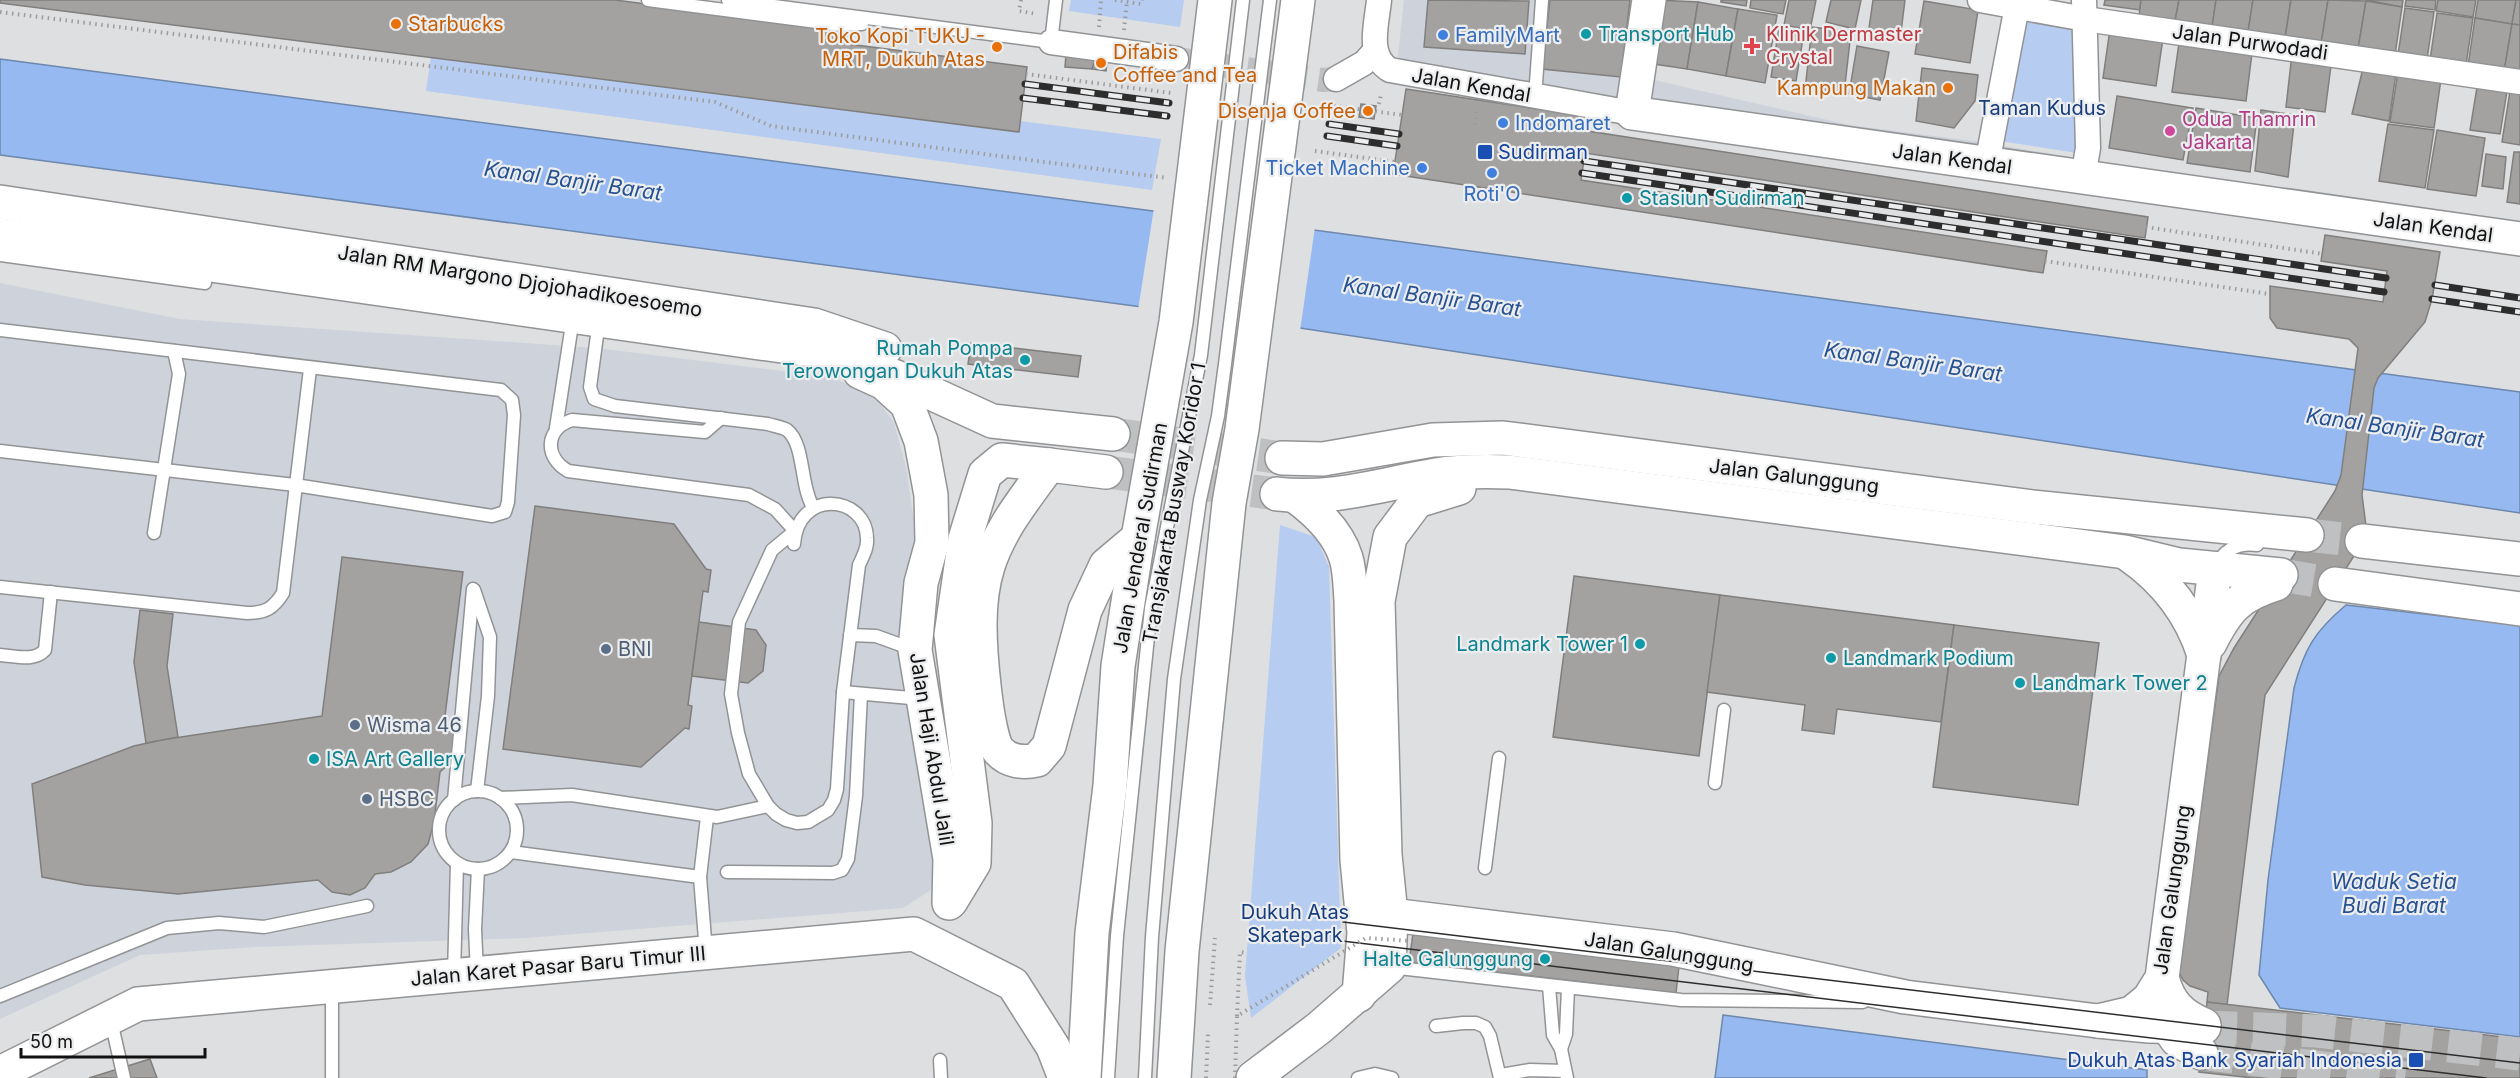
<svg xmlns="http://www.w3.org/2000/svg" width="2520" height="1078" font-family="Inter,sans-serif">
  <rect width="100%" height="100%" fill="#dedfe1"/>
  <g fill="#ced3db">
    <polygon points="1404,0 1647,0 1637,76 1849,125 1974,141 2198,178 2307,190 2396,204 2520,221 2520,247 1401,66 1398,55"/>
    <polygon points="0,283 180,319 596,348 831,377 875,396 894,423 906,467 915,529 909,637 939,866 931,890 903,908 526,938 255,947 140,955 0,1019"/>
  </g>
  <g fill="#b6ccf0">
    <polygon points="1071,0 1184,0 1180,27 1069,11"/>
    <polygon points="2021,16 2076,25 2077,153 2000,141"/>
    <polygon points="431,57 1019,131 1020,121 1161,139 1152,190 426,91"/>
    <polygon points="1280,525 1316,537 1329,567 1341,948 1251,1018 1245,976"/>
  </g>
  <g fill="#95b9f0" stroke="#6d87ad" stroke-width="1.5">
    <polygon points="0,59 1153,211 1314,230 2520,392 2520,513 1300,328 0,155"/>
    <path d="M2346 605 2520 625V1037L2280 1008 2259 975 2268 880 2294 688C2304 649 2315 631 2346 605Z"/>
    <polygon points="1723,1015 2147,1070 2147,1078 1715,1078"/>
  </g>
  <polygon fill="#dedfe1" points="1154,208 1315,227 1300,331 1138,310"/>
  <g fill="#a3a2a1" stroke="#817f7e" stroke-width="1.5">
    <polygon points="0,0 615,0 849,30 848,44 1027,67 1019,132 0,3"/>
    <polygon points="1428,0 1529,1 1525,54 1424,47"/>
    <polygon points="1550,0 1630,0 1621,77 1542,69"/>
    <polygon points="1657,0 1698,2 1687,69 1647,63"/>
    <polygon points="1721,0 1747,0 1746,6 1721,2"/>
    <polygon points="1751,0 1786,0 1783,14 1750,8"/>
    <polygon points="1789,0 1816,0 1810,30 1784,25"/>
    <polygon points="1831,0 1861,0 1855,29 1826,22"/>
    <polygon points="1873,0 1905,0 1900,40 1868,35"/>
    <polygon points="2105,0 2141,0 2140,10 2104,5"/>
    <polygon points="2141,0 2179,0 2175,21 2139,16"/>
    <polygon points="2179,0 2216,0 2212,27 2175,21"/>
    <polygon points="2216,0 2253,0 2248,32 2212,27"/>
    <polygon points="2253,0 2291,0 2285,38 2248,32"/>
    <polygon points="2291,0 2328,0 2321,44 2285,38"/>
    <polygon points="2328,0 2366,1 2358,49 2321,44"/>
    <polygon points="2366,0 2403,0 2402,7"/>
    <polygon points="2406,0 2436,0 2435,10 2405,6"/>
    <polygon points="2438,0 2476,0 2473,17 2436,11"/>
    <polygon points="2478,0 2516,0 2512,24 2475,18"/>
    <polygon points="2516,0 2520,0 2520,25 2512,24"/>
    <polygon points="1924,1 1978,10 1970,63 1915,54"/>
    <polygon points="2366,1 2402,7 2395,55 2358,49"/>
    <polygon points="1698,2 1738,9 1726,76 1687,69"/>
    <polygon points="2405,8 2434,12 2427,59 2398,55"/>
    <polygon points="1738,9 1777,15 1765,83 1726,76"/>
    <polygon points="2437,13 2473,18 2466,65 2430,60"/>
    <polygon points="2475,18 2512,24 2504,72 2468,66"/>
    <polygon points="2512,24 2520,25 2520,74 2504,72"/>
    <polygon points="1812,27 1851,32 1844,94 1805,90"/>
    <polygon points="1779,28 1804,32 1796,81 1771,77"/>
    <polygon points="2110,29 2163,38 2156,86 2103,78"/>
    <polygon points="2180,36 2253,45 2246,101 2172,92"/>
    <polygon points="1857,46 1889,52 1880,100 1849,94"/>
    <polygon points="1066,54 1097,56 1092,69 1065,67"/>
    <polygon points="2292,54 2332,58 2325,112 2286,107"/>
    <polygon points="1097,56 1108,57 1106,71 1092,69"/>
    <polygon points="1922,68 1978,75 1975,101 1954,128 1916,121"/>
    <polygon points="2363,68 2396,73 2389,121 2352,114"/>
    <polygon points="2398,72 2441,79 2434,128 2390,122"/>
    <polygon points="2478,81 2508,85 2500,134 2470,130"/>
    <polygon points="2511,85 2520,86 2520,145 2502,142"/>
    <polygon points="1406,89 1583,116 1581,130 2148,217 2145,238 1585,153 1581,180 2047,251 2043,273 1393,174"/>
    <polygon points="2117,96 2193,108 2183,160 2109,148"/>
    <polygon points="1361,104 1376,106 1374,119 1359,117"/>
    <polygon points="2196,108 2257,118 2250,172 2187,163"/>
    <polygon points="2261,110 2295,115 2288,177 2255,171"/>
    <polygon points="2388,124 2434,130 2425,188 2379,181"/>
    <polygon points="2437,130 2485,138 2476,196 2427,189"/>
    <polygon points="2514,152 2520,152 2520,204 2507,202"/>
    <polygon points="2486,154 2506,157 2503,189 2482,186"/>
    <polygon points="2325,235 2440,252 2432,299 2425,322 2378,378 2374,388 2362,495 2366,526 2361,545 2265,695 2227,1005 2207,1002 2208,992 2190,986 2183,980 2179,972 2219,676 2234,648 2335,491 2341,475 2358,348 2349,339 2277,328 2270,318 2270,286 2383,302 2387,271 2321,261"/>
    <polygon points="971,343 1081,356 1078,377 968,364"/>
    <polygon points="535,506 674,524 706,569 711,570 708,592 703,591 688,705 692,706 689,729 685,728 641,767 503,749"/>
    <polygon points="342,557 463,572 444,724 456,732 457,747 449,764 440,772 434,822 428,844 411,862 391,872 375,874 365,888 350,895 332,892 318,880 178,894 85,885 42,877 32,784 134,746 161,740 322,716"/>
    <polygon points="1574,576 1720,595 1699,756 1553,737"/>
    <polygon points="1720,595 1954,625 1941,722 1837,709 1834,734 1802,730 1805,705 1707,692"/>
    <polygon points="140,610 173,614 167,666 178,737 146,743 134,662"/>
    <polygon points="699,622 756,630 766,645 763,671 748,683 692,676"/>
    <polygon points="1954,625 2099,643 2078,805 1933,787"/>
    <polygon points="1414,926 1680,957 1676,993 1409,962"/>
    <polygon points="2207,1002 2520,1039 2520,1078 2253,1078 2199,1072"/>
    <polygon points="150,1059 157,1078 89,1078"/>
  </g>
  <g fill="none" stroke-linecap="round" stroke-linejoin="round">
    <polyline stroke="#bfc0c2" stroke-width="24" stroke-dasharray="24 12" stroke-linecap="butt" points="1176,59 1323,80 1336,79"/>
    <g stroke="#bfc0c2" stroke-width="33" stroke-dasharray="33 16" stroke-linecap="butt">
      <polyline points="2204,1027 2317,1031 2520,1054"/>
      <polyline points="2201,1053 2405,1078"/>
    </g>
    <g stroke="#bfc0c2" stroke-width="33" stroke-dasharray="33 16" stroke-linecap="butt">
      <polyline points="1113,434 1282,458"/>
      <polyline points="1106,472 1277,494"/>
      <polyline points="2307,535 2362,541"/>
      <polyline points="2281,575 2335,584"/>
    </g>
    <g stroke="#929395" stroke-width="15">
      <g id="lane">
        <polyline points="648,0 840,25 862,24"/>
        <polyline points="728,0 1051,42 1056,0"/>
        <polyline points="1535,97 1542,0"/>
        <polyline points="0,255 205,283"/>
        <path d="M599 321 590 387 594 399 615 406 768 424C774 426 782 427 787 430 805 444 800 486 813 507"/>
        <polyline points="0,330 501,390 512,400 514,415 508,502 505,512 492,516 295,485 0,451"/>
        <path d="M721 418 705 432 572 420C545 429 544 457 568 471L749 495 775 509 795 531 772 550 739 622 731 694 738 733 749 774 768 806 776 814 786 820 797 823 808 822 828 810 834 800 837 789 843 692 859 565C863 556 868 548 867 538 866 495 798 488 794 544"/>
        <polyline points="556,428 573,318"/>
        <polyline points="154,533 179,374 174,351"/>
        <path d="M2217 565C2225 548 2239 543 2257 545"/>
        <path d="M0 587 247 613C265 613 273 609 283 593L310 369"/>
        <polyline points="474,590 490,637 488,696 477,791"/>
        <polyline points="850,635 876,636 912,649"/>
        <path d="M0 655C16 656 34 662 45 650L51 592"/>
        <polyline points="843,692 922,699"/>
        <polyline points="1715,783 1724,710"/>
        <circle cx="478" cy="830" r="39"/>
        <polyline points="500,798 572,795 717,817 768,806"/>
        <polyline points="454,800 473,589"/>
        <polyline points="511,852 700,877"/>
        <polyline points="1485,868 1499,758"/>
        <polyline points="727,872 833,873 842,870 848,859 856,796 861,694"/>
        <polyline points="706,952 700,877 707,817"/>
        <polyline points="1390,967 1681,1000 1863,1002"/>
        <polyline points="477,973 475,929 478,869"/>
        <polyline points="454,975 457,863"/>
        <polyline points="1549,986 1553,1035 1561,1049 1567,1078"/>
        <polyline points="332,989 332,1078"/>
        <polyline points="0,996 167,928 219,923 264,927 367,906"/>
        <polyline points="111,1021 124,1078"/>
        <polyline points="1436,1026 1463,1023 1476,1023 1485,1027 1490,1036 1500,1078"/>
        <polyline points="1561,1049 1566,1034 1568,988"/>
        <polyline points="940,1060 941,1078"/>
        <polyline points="1501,1075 1530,1070 1565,1071"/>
        <polyline points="1108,1078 1117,936 1151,608 1201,355 1243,0"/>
        <polyline points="1145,1078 1152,937 1174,679 1200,500 1218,416 1225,364 1270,0"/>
        <polyline points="1358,1078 1375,1074 1392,1078"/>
      </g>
    </g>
    <g stroke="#929395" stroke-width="27">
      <g id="street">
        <path d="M1379 0C1377 23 1366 56 1390 70L1632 113"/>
        <polyline points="1980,0 2085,19 2520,82"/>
        <polyline points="1051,42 1176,59"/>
        <polyline points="1336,79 1364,63 1375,51"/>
        <polyline points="1987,164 2017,6"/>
        <polyline points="2083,177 2088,148 2084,0"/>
      </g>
    </g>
    <g stroke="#929395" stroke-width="36">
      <g id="secondary">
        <polyline points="1649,0 1632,113 2520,239"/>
        <polyline points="860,372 884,383 907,404 921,441 931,495 932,543 921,583 915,650 950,859 949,903"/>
        <polyline points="951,901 974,863 975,823 951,635 965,539 985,474 1002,460 1049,465"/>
        <polyline points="2163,1020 2177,1040 2201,1053"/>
        <polyline points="2098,1021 2149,1026 2204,1027"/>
        <polyline points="0,1073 138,1004 914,934 1013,984 1053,1047 1065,1078"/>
      </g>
    </g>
    <g stroke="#929395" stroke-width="36">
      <g id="primary">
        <polyline points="0,202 814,325 885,349"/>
        <polyline points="0,235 810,350 852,361 896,377 992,421 1113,434"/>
        <polyline points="1282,458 1323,459 1433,440 1503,438 2032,507 2307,535"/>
        <path d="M1106 472 1049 465C1026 497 1000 528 988 566 982 585 980 606 980 625 980 648 986 736 999 751 1009 762 1024 763 1037 760L1049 746 1085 610 1106 565 1138 538"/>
        <path d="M1277 494C1331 501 1382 484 1436 475 1460 471 1484 471 1509 472L2125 552 2179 565 2281 575"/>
        <path d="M1295 496C1317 512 1338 532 1346 558 1350 571 1350 587 1351 600L1357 860 1364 933 1359 995"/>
        <polyline points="2362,541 2520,559"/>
        <path d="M2129 555C2165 580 2191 614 2204 655"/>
        <polyline points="2335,584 2520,609"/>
        <path d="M2210 643C2227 609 2239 595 2276 584"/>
        <polyline points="1364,919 1391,915 1673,949 1905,997 2098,1021 2132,1013 2149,999 2162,978 2215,569"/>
        <path d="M2162 978C2169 1003 2180 1015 2204 1025"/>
        <polyline points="1084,1078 1092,933 1110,786 1118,666 1138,538 1176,322 1215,0"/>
        <polyline points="1174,1078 1182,951 1229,503 1242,429 1298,0"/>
        <polyline points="1253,1078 1319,1028 1389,967 1391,915 1385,855 1378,601 1390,537 1417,501 1459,488"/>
      </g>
    </g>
    <g stroke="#9b9c9d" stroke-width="4" stroke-dasharray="1.5 4.5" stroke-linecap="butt">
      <polyline points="1021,0 1019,11 1037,14"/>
      <polyline points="1115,0 1141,4 1142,0"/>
      <polyline points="0,12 715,102 771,126 1167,178"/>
      <polyline points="1099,27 1101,0"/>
      <polyline points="1124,30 1127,0"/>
      <polyline points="1026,74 1171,93"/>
      <polyline points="1322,104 1402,115"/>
      <polyline points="1379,104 1381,95"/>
      <polyline points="1475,125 1477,110"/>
      <polyline points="1315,151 1395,162"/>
      <polyline points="2146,227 2323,254"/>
      <polyline points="2045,261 2270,294"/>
      <polyline points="1210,1005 1215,938"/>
      <polyline points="1237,1016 1240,952 1247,953"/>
      <polyline points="1206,1078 1208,1034"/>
      <polyline points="2383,1078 2386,1076"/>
    </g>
    <use href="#lane" stroke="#fff" stroke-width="12"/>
    <use href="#street" stroke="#fff" stroke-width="24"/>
    <use href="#secondary" stroke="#fff" stroke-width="33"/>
    <use href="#primary" stroke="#fff" stroke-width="33"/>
    <g stroke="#2d2d2d" stroke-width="1.5">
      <polyline points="1343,922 2520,1063"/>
      <polyline points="1342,941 2486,1078"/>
    </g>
    <g stroke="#2d2d2d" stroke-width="7">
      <g id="rail">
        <polyline points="1025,84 1169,103"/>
        <polyline points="1023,98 1167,116"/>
        <polyline points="1329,124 1399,134"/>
        <polyline points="1327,136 1397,146"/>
        <polyline points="1584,161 2386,278"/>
        <polyline points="1582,173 2384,292"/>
        <polyline points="2435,285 2520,298"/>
        <polyline points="2432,299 2520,312"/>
      </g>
    </g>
    <use href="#rail" stroke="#ecedee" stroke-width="4.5" stroke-dasharray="14" stroke-linecap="butt"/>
    <polyline stroke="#9b9c9d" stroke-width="4" stroke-dasharray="1.5 4.5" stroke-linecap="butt" points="1235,1078 1237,1016 1366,938 1412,941"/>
  </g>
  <g fill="#e8710a" stroke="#ecedee" stroke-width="2">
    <circle cx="396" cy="24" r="6"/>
    <circle cx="997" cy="47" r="6"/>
    <circle cx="1101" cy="63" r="6"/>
    <circle cx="1948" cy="88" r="6"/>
    <circle cx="1368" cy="111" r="6"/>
  </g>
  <g fill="#0f9aa8" stroke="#ecedee" stroke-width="2">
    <circle cx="1586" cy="34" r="6"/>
    <circle cx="1627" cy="198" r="6"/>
    <circle cx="1025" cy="360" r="6"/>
    <circle cx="1640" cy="644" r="6"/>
    <circle cx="1831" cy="658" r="6"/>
    <circle cx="2020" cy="683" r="6"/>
    <circle cx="314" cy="759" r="6"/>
    <circle cx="1545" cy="959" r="6"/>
  </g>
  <g fill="#3f7fe0" stroke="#ecedee" stroke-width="2">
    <circle cx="1443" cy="35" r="6"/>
    <circle cx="1503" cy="123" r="6"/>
    <circle cx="1422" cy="168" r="6"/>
    <circle cx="1492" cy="173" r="6"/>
  </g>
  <path fill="#e0444e" stroke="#ecedee" stroke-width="2" d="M1749 37h6v6h6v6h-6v6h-6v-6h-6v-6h6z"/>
  <circle fill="#d1479c" stroke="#ecedee" stroke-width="2" cx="2170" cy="131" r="6"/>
  <g fill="#1a4fb4" stroke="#ecedee" stroke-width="2">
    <rect x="1477" y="144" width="16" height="16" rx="3"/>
    <rect x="2408" y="1052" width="16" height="16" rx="3"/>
  </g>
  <g fill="#5c6f8a" stroke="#ecedee" stroke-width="2">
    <circle cx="606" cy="649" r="6"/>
    <circle cx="355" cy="725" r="6"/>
    <circle cx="367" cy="799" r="6"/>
  </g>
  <g text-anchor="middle" stroke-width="4.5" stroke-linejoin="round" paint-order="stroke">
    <g font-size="20" fill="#c56008" stroke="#ecedee" text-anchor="end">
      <text x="408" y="31" text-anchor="start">Starbucks</text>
      <text x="985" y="43">Toko Kopi TUKU -<tspan x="985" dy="23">MRT, Dukuh Atas</tspan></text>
      <text x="1113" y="59" text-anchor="start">Difabis<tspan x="1113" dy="23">Coffee and Tea</tspan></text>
      <text x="1936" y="95">Kampung Makan</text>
      <text x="1356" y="118">Disenja Coffee</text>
    </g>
    <g font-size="20" fill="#0d838f" stroke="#ecedee" text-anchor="start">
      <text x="1598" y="41">Transport Hub</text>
      <text x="1639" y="205">Stasiun Sudirman</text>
      <text x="1013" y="355" text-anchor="end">Rumah Pompa<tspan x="1013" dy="23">Terowongan Dukuh Atas</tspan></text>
      <text x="1628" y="651" text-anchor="end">Landmark Tower 1</text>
      <text x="1843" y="665">Landmark Podium</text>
      <text x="2032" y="690">Landmark Tower 2</text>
      <text x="326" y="766">ISA Art Gallery</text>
      <text x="1533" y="966" text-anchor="end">Halte Galunggung</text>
    </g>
    <g font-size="20" fill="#be3a42" stroke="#ecedee" text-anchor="start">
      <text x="1766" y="41">Klinik Dermaster<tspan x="1766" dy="23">Crystal</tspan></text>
    </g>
    <g font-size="20" fill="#366cbe" stroke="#ecedee" text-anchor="start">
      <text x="1455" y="42">FamilyMart</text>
      <text x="1515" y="130">Indomaret</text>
      <text x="1410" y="175" text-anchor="end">Ticket Machine</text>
      <text x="1492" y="201" text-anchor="middle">Roti'O</text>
    </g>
    <g font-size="20" fill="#111" stroke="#ecedee">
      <text transform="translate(2250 42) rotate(8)" y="7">Jalan Purwodadi</text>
      <text transform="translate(1471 85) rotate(10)" y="7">Jalan Kendal</text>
      <text transform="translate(1952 159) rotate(8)" y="7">Jalan Kendal</text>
      <text transform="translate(2433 227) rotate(8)" y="7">Jalan Kendal</text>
      <text transform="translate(520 281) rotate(9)" y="7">Jalan RM Margono Djojohadikoesoemo</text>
      <text transform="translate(1794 476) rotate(7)" y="7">Jalan Galunggung</text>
      <text transform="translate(1174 503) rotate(-80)" y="7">Transjakarta Busway Koridor 1</text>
      <text transform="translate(1140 538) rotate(-80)" y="7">Jalan Jenderal Sudirman</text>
      <text transform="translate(932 749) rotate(81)" y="7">Jalan Haji Abdul Jalil</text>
      <text transform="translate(2172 890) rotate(-82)" y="7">Jalan Galunggung</text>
      <text transform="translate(1669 952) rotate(9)" y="7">Jalan Galunggung</text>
      <text transform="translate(558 966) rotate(-5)" y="7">Jalan Karet Pasar Baru Timur III</text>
    </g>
    <g font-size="20" fill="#153c7c" stroke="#ecedee">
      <text x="2042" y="115">Taman Kudus</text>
      <text x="1295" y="919">Dukuh Atas<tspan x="1295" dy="23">Skatepark</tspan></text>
    </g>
    <g font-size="20" fill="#b23c85" stroke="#ecedee" text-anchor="start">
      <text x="2182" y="126">Odua Thamrin<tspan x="2182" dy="23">Jakarta</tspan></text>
    </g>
    <g font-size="20" fill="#164399" stroke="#ecedee" text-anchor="start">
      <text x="1498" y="159">Sudirman</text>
      <text x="2402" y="1067" text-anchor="end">Dukuh Atas Bank Syariah Indonesia</text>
    </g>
    <g font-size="20" fill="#4e5e75" stroke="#ecedee" text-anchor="start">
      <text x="618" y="656">BNI</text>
      <text x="367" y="732">Wisma 46</text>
      <text x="379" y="806">HSBC</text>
    </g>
    <g font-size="21" font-style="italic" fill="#265192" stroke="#ecedee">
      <text transform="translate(573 181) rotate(8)" y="7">Kanal Banjir Barat</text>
      <text transform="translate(1432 297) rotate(8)" y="7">Kanal Banjir Barat</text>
      <text transform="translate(1913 362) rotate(8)" y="7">Kanal Banjir Barat</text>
      <text transform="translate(2395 428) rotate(8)" y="7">Kanal Banjir Barat</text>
      <text x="2394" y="889">Waduk Setia<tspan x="2394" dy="24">Budi Barat</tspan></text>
    </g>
  </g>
  <path d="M21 1048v9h184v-9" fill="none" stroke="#111111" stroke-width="3"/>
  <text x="30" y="1048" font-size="18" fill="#111111" stroke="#ecedee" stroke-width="4.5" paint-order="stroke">50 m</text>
</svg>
